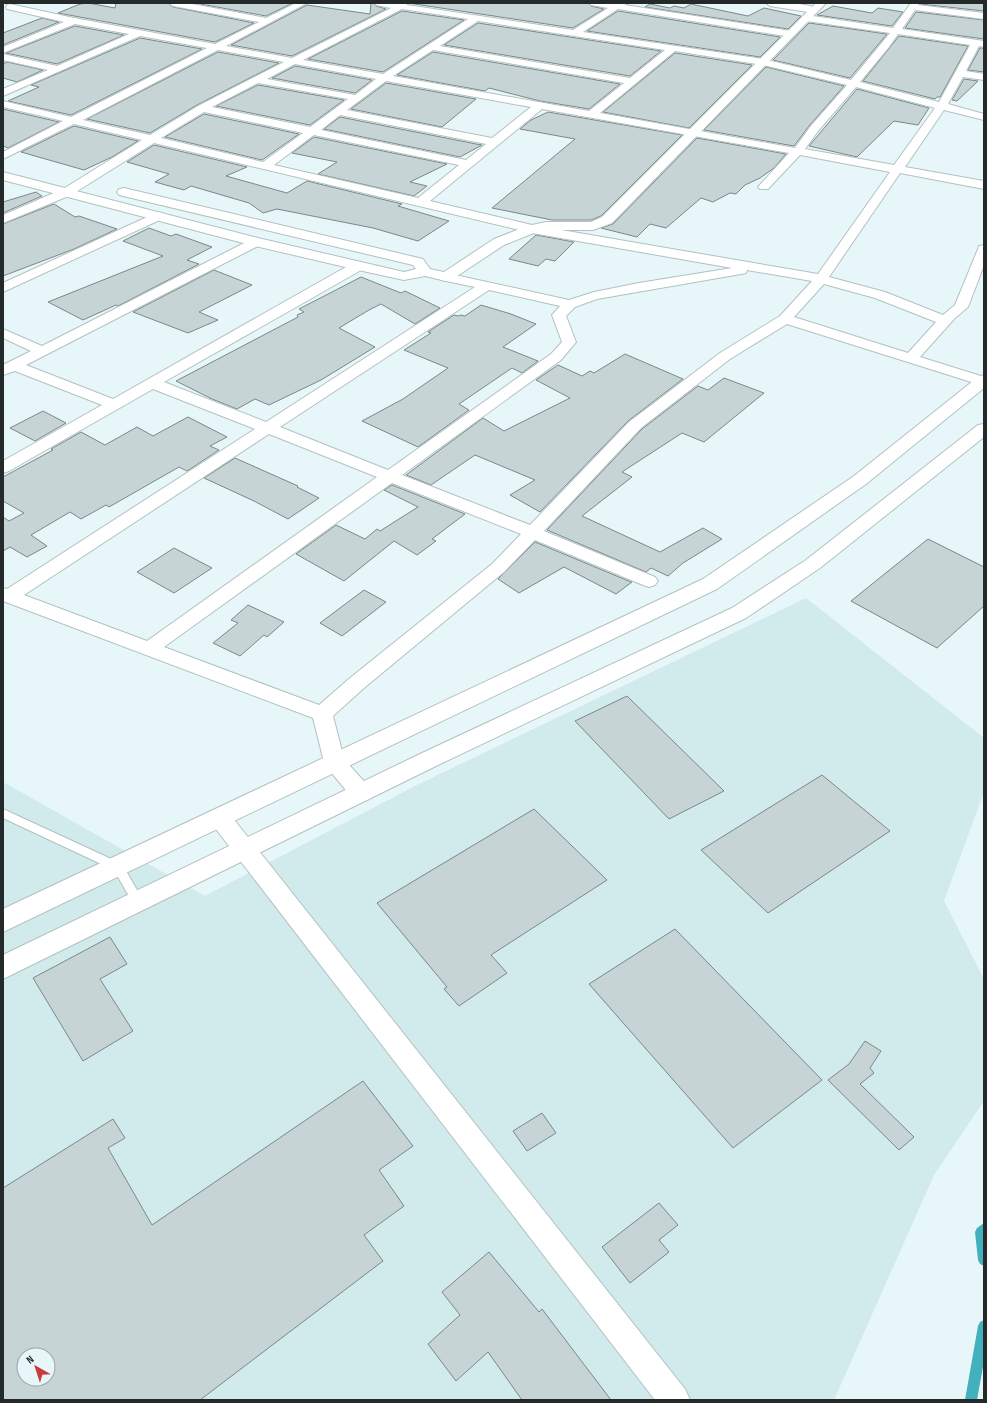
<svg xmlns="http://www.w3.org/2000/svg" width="987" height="1403" font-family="'Sofia Sans Condensed',sans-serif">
  <rect width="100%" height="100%" fill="#e7f6f8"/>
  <path fill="#d1eaec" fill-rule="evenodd" d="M806 598 984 738V792L944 901 984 979V1101L934 1175 834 1400H3V782L205 896 415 786ZM24 1355H48V1379H24Z"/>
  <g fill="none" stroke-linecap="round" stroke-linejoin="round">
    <g fill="#42b1bd" fill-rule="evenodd">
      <polygon points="984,1223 984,1266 980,1264 978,1260 975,1232 977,1228"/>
      <polygon points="984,1320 984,1361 977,1400 965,1400 978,1326 980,1322"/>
    </g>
  </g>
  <g fill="#c6d4d6" stroke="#7b888a" fill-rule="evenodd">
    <polygon points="88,3 115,8 116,3 168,3 173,7 254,23 215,42 58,13 80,4"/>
    <polygon points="195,3 293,3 266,16"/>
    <polygon points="371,3 374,3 376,6 386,9 292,56 231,45 307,5 370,14"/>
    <polygon points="408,3 589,3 591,6 604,9 573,28"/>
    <polygon points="920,3 984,3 984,11 920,4"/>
    <polygon points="650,4 670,8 674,6 684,8 691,4 748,16 764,8 801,16 788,29 645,7"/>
    <polygon points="833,6 872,13 878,8 903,12 892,26 817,15"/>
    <polygon points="402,11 464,20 383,72 308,59"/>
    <polygon points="618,11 780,37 760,57 587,31"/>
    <polygon points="916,12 984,20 984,39 905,28"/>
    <polygon points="42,18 59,22 3,45 3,33"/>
    <polygon points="478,23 661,51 630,76 444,45"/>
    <polygon points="809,23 887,34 850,78 773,60"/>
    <polygon points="75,26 124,35 57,64 6,53"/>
    <polygon points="899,36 968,46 940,97 937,97 935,99 863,81"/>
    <polygon points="140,38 202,49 71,115 8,101 39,87 31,85"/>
    <polygon points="980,48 984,48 984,72 968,70"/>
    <polygon points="218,52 279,63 197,105 150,133 87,119"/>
    <polygon points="433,52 620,84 589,109 540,101 489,88 485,91 397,75"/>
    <polygon points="675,53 752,65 689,128 603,112"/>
    <polygon points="7,62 43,70 17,82 3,78 3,64"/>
    <polygon points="295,66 372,80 355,93 272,78"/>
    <polygon points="766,67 844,86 809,126 794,146 704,130"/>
    <polygon points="964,79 978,81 957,101 952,100"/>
    <polygon points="386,83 476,99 442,127 351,109"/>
    <polygon points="258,85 344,100 310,125 216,106"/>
    <polygon points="857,89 929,108 918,125 894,121 857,157 809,146"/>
    <polygon points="3,109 59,122 8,148 3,146"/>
    <polygon points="548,112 682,135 601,216 591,220 552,220 492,208 575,139 520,129 531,120"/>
    <polygon points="204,114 299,134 262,160 165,137"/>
    <polygon points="340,117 476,144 482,145 460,157 324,129"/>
    <polygon points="74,126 138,141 112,157 84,170 21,152"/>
    <polygon points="314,137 447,164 410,182 427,186 414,196 318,174 337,162 292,153"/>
    <polygon points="697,138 786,154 774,168 760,178 745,185 736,194 730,193 713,202 701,198 666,228 650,224 637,237 601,228 613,224"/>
    <polygon points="154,145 247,167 226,176 287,193 307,181 402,204 398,206 449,221 418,241 373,228 277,209 263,213 249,203 191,186 184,190 155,182 169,174 127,162"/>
    <polygon points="36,192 42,196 3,213 3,202"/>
    <polygon points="54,204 75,217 79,216 117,229 74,249 3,276 3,224"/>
    <polygon points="149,228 171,236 176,234 212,247 187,260 199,264 118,306 116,305 83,320 48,302 163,256 123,241"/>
    <polygon points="536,235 574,242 555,261 546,259 538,266 509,259"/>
    <polygon points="214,270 252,285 199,312 218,320 188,333 133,312"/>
    <polygon points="361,277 401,293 405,291 440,308 415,324 381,304 369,310 339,328 375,347 321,380 269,405 255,399 237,409 212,399 176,381 298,317 297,315 304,312 299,309"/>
    <polygon points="481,305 511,314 536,324 503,347 538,361 522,373 512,368 459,404 469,410 418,447 362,421 403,399 448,368 404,350 431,333 428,332 454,315 458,316 461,315 465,316"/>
    <polygon points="625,354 683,379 628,421 540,512 510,495 535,480 475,455 431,485 406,475 483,418 504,431 570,398 536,380 558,365 582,376 590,371 594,373"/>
    <polygon points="724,378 764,393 704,442 682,433 622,472 632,477 582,516 660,552 703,528 722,539 683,563 668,576 651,568 646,572 547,530 642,429 698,386 708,390"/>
    <polygon points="43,411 66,423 35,441 10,428"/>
    <polygon points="188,417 227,437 210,446 219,450 187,471 179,467 109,507 106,505 81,519 70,512 31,535 47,546 27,557 10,547 3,551 3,517 9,521 24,513 3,501 3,477 53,450 51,449 81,432 105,445 137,427 153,436"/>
    <polygon points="235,458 298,486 297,487 319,498 288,519 254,501 204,478"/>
    <polygon points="392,485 465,514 432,539 436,541 417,555 394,541 344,581 296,554 336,525 365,539 377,529 380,531 418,507 384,490"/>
    <polygon points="928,539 984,567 984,606 937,648 851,601"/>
    <polygon points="535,542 631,582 632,582 616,594 564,567 519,593 498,579"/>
    <polygon points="174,548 212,568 174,593 137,572"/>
    <polygon points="364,590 386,602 342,636 320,623"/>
    <polygon points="248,605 284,622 267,637 264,635 240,656 213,643 238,623 231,620"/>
    <polygon points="627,696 724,791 669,819 575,721"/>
    <polygon points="822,775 890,831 768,913 701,850"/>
    <polygon points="534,809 607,880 491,955 507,973 459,1006 444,989 447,987 377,903"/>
    <polygon points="675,929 822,1080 733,1148 589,984"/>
    <polygon points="110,937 127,964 100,979 133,1031 83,1061 33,978"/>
    <polygon points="865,1041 881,1051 870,1068 874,1073 860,1084 914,1137 899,1150 828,1080 849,1064"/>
    <path d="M363 1081 413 1146 379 1170 404 1206 364 1235 383 1261 200 1400H3V1188L113 1119 125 1138 108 1148 152 1225ZM24 1355H48V1379H24Z"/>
    <polygon points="542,1113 556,1133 527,1151 513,1131"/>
    <polygon points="659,1203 678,1225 659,1240 669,1252 630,1283 602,1247"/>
    <polygon points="489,1252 539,1312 542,1309 611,1400 522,1400 488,1352 456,1381 428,1344 460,1315 442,1292"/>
  </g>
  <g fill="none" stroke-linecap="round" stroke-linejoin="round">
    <g stroke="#b2c1c2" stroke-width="2">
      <polygon id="lane" points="3,809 122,864 144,902 142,905 138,907 134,905 114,870 3,818"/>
    </g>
    <g stroke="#b2c1c2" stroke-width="2">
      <g id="street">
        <path d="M169 3H187L266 18 296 3H307L226 46 292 58 391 8 376 5 375 3H406L407 5 573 30 608 8 591 5 590 3H626L625 5 791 31 796 34 791 37 618 9 583 32 763 59 851 80 890 33 806 21 801 18 803 16 806 15 893 28 911 3H919L918 5 984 13V19L915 10 902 29 984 41V47L979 46 966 71 984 74V80L963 77 948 104 984 114V120L944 110 905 167 984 181V189L900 173 829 277 885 292 943 315 955 305 978 249 979 246 984 245V265L968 307 955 318 920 357 984 377V386L787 324 730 359 641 428 544 531 655 577 658 581 655 585 649 587 643 585 535 540 504 572 364 688 333 716 344 759 369 787 372 793 369 799 361 801 353 799 327 767 324 762 313 718 3 601V588L7 589 255 429 153 389 9 471 3 473V461L102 405 15 371 3 375V365L31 351 3 338V329L42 346 252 239H260L262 242 260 245 26 365 113 399 353 263H363L365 266 363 269 164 382 266 422 475 287 441 280 439 277 441 274 446 273 569 300 594 292 639 283 732 268 532 233 154 143 71 195 3 223V215L63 189 142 140 74 124 3 159V152L63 121 3 107V101L71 117 207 48 140 36 3 96V89L48 70 3 60V54L57 66 129 34 75 24 3 53V47L64 22 7 9 6 7 7 5 10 4 74 18 215 44 259 22 173 6ZM402 9 468 19 383 74 303 60ZM478 21 665 50 630 78 440 46ZM898 34 970 45 939 102 860 82 889 47ZM218 50 284 62 198 106 150 135 83 120ZM433 50 624 83 589 111 393 76ZM675 51 763 65 847 85 810 127 795 148 600 113ZM295 64 376 79 355 95 267 79ZM386 81 531 107 492 138 347 110ZM258 83 348 99 310 127 212 107ZM856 87 935 108 894 165 805 149 818 131ZM542 109 789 153 758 187 760 189H768L800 155 890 172 818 274 532 225 430 201ZM204 112 303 133 263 162 161 138ZM340 115 486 144 466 160 321 130ZM314 135 459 165 418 198 274 165ZM747 270 812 281 780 316 720 353 629 422 530 525 402 475 561 360 576 342 566 316 575 307 597 299 741 274 746 273ZM824 284 875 298 936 322 908 353 794 317ZM489 290 560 306 552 315 562 342 551 354 388 470 280 427ZM269 434 377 477 147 641 24 595ZM392 483 521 534 492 564 350 678 319 705 164 647Z"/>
        <path d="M766 3C777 3 810 2 818 10L814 13 770 6Z"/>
        <polygon points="158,212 162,213 164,216 162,219 3,292 3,283"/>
        <polygon points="220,810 228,812 685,1389 690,1400 655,1400 212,824 209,818 212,812"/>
      </g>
    </g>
    <g stroke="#b2c1c2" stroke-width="2">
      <g id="secondary">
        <polygon points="816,3 826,3 612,223 593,230 546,230 536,232 504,245 451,280 446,281 425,276 404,280 358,270 251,245 3,180 3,172 258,238 404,272 416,269 413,265 119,195 117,192 119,189 124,188 423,259 430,269 444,272 494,239 527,226 546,222 591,222 602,217"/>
        <polygon points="984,375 984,388 866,484 717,589 3,932 3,909 703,579 854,476 978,377"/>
        <polygon points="984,424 984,437 820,568 746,618 436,766 3,979 3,955 420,754 732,608 806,560 978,425"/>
      </g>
    </g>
    <use href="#lane" fill="#fff" fill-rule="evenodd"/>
    <use href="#street" fill="#fff" fill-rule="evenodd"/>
    <use href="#secondary" fill="#fff" fill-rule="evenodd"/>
  </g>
  <rect width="987" height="1403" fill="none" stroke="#24292a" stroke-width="8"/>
  <g transform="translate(36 1367) rotate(321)"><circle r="19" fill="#e7f6f8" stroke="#99a4a6"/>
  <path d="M0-3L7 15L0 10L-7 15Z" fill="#ca3b3c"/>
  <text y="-6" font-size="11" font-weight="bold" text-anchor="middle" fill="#24292a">N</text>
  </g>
</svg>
